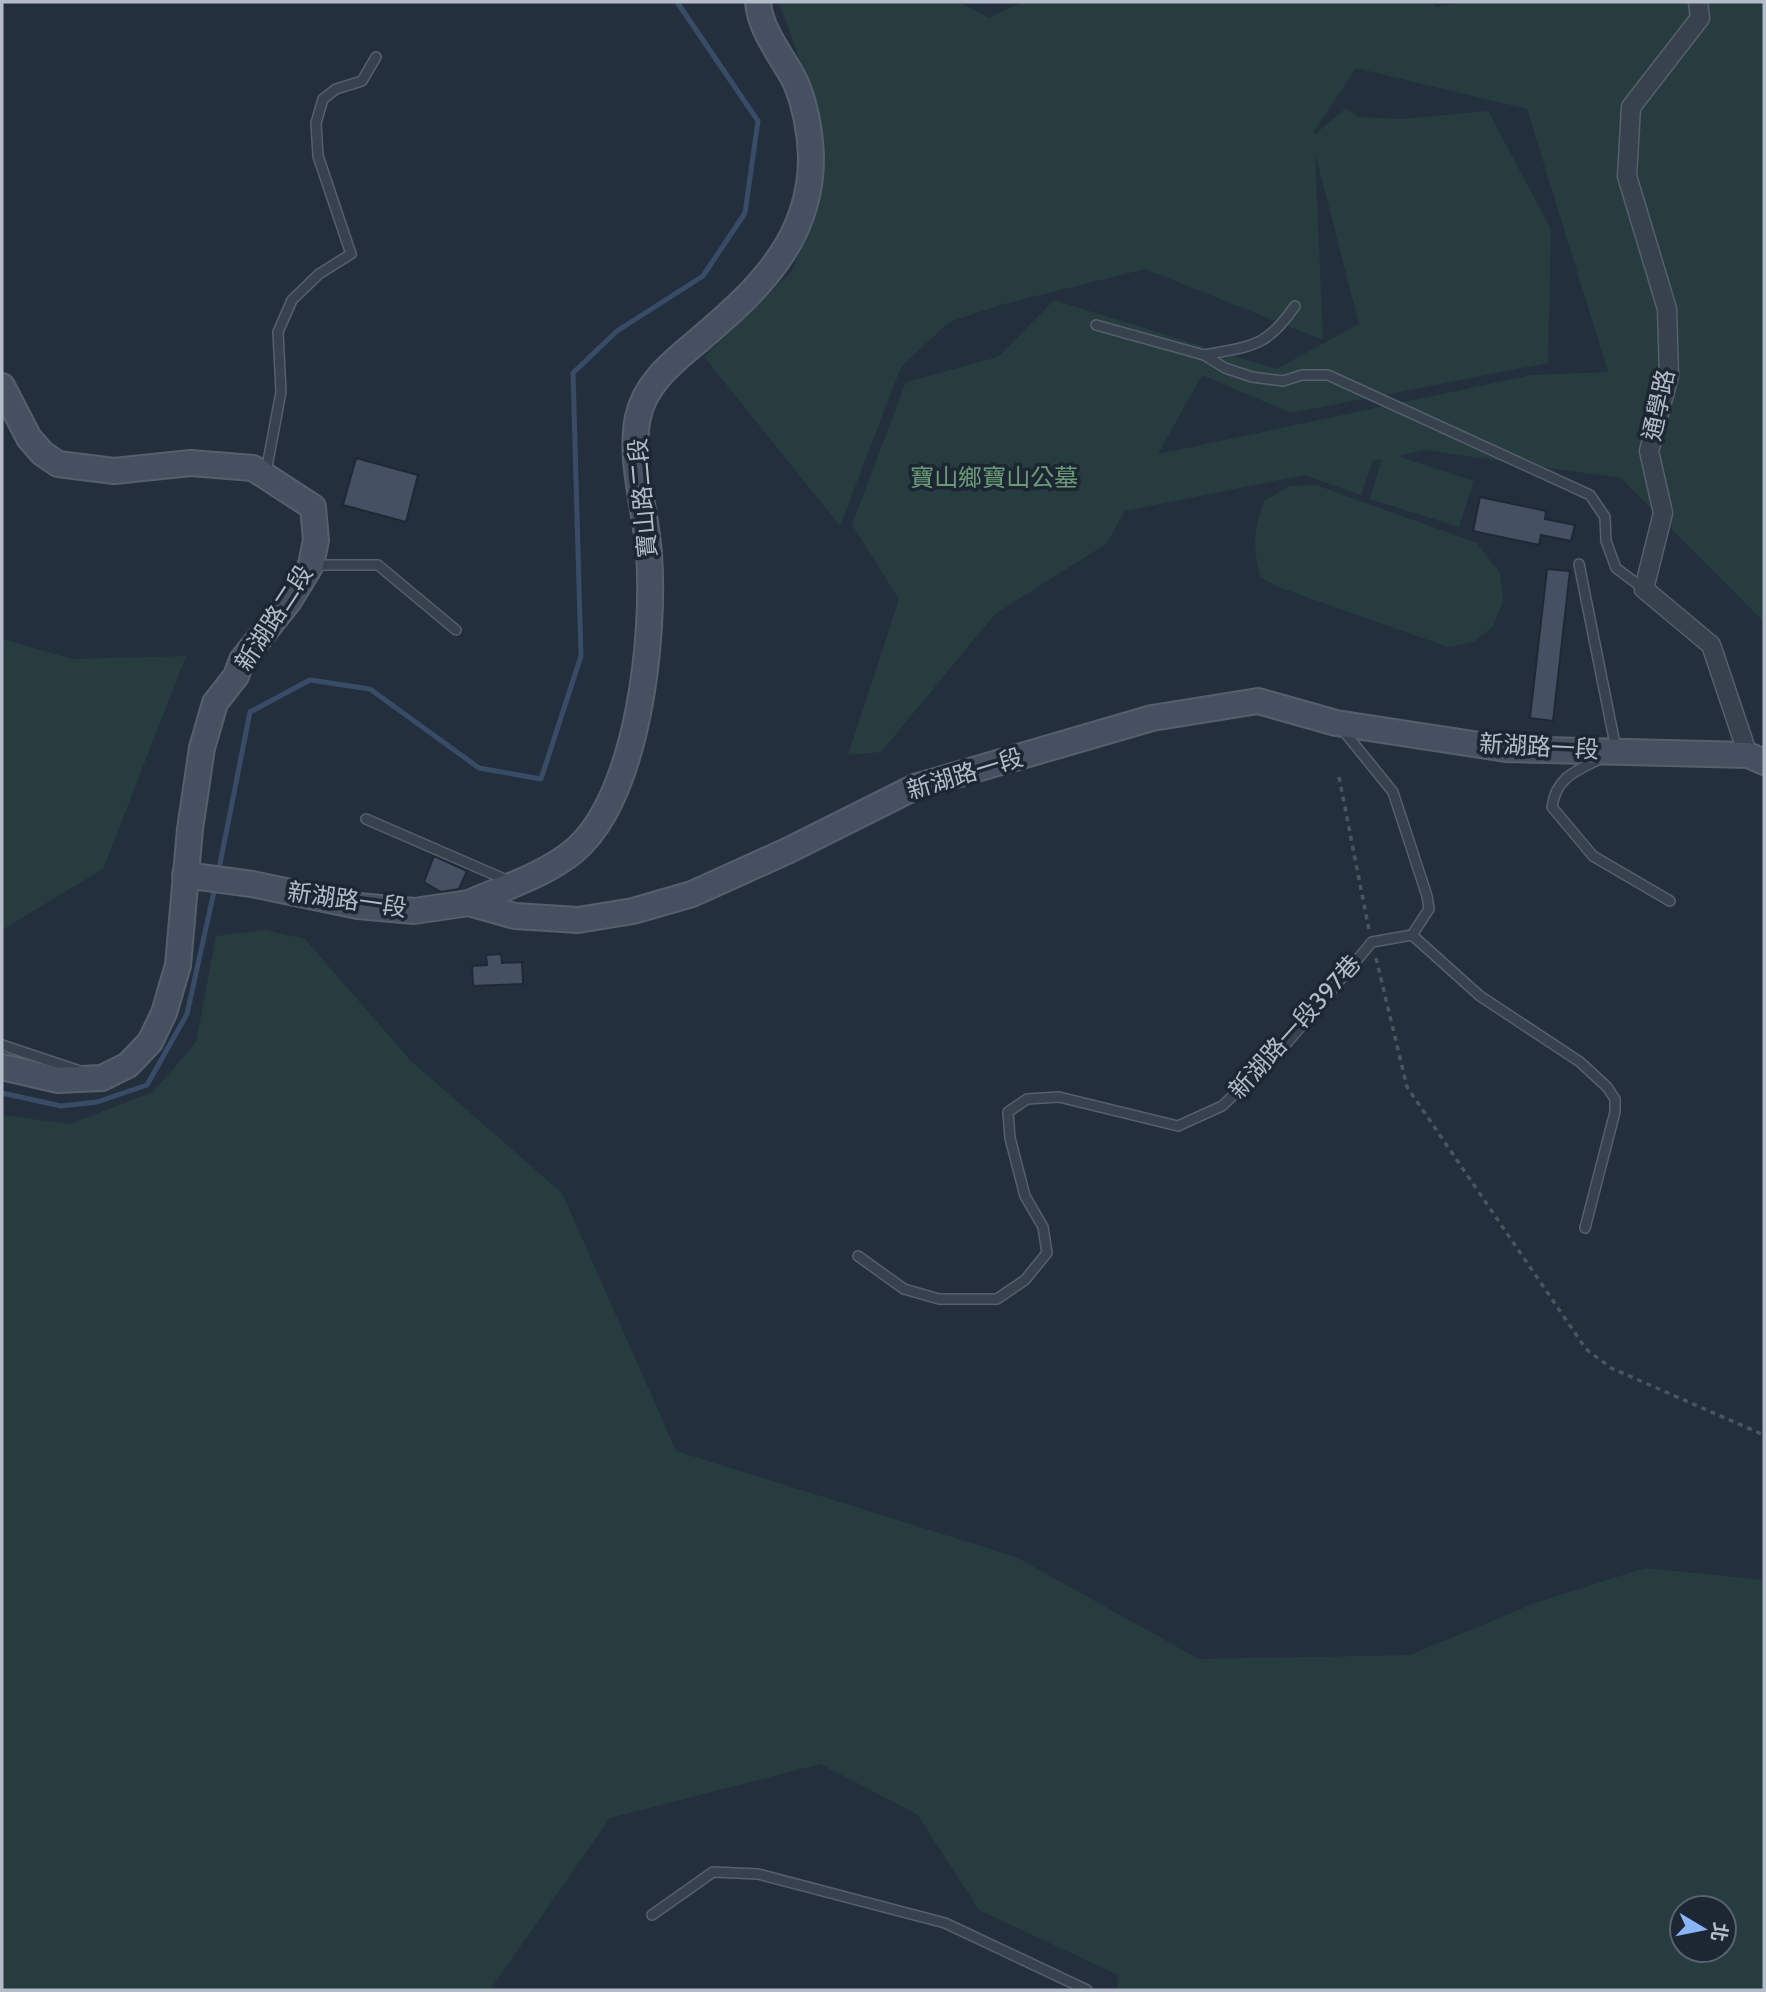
<svg xmlns="http://www.w3.org/2000/svg" width="1766" height="1992" font-family="Cabin,'Noto Sans TC',sans-serif">
  <rect width="100%" height="100%" fill="#242f3e"/>
  <g fill="#263c3f" fill-rule="evenodd">
    <path d="M779 2H959L989 18 1023 2H1431L1436 7 1464 2H1764V622L1621 478 1425 450 1397 456 1474 481 1459 527 1370 499 1382 459 1373 461 1361 495 1304 475 1125 511 1106 544 995 614 881 752 848 755 899 599 852 525 906 382 998 357 1054 300 1276 369 1359 324 1315 153 1323 340 1145 269 1004 304 949 322 901 367 840 526 704 357 792 271 821 195 820 117ZM1356 68 1527 109 1608 372 1532 375 1158 454 1202 375 1291 413 1548 363 1551 229 1488 111 1402 119 1359 117 1346 108 1314 135V131Z"/>
    <path d="M1316 485 1477 543 1500 573 1503 601 1493 626 1474 642 1448 647 1281 588 1260 577C1253 545 1253 532 1264 501L1289 486Z"/>
    <polygon points="2,639 72,659 186,656 103,869 2,930"/>
    <path d="M265 930 305 939 411 1061 562 1193 676 1451 1016 1557 1199 1659 1410 1655 1538 1602 1645 1568 1764 1580V1990H1117L1118 1975 979 1910 917 1814 820 1764 610 1818 490 1990H2V1115L70 1124 153 1092 196 1042 216 936ZM1724 1908V1950H1682V1908Z"/>
  </g>
  <g fill="none" stroke-linecap="round" stroke-linejoin="round">
    <g stroke="#394c67" stroke-width="5">
      <polyline points="218,874 250,712 310,680 370,689 479,768 541,779 581,656 573,373 617,331 703,276 745,213 758,121 677,2"/>
      <polyline points="2,1093 61,1106 97,1102 147,1085 187,1014 215,887"/>
    </g>
  </g>
  <g fill="#455162" stroke="#1f2835" stroke-width="2">
    <polygon points="356,458 418,475 406,522 343,505"/>
    <polygon points="1480,497 1546,511 1545,519 1575,525 1571,541 1541,535 1539,545 1473,531"/>
    <polygon points="1547,569 1570,571 1553,721 1530,718"/>
    <polygon points="434,856 467,871 459,889 441,892 424,882"/>
    <polygon points="501,954 502,963 522,962 523,984 473,986 472,966 487,965 486,955"/>
  </g>
  <g fill="none" stroke-linecap="round" stroke-linejoin="round">
    <g stroke="#565f6c" stroke-width="12">
      <g id="lane">
        <polyline points="1096,325 1204,355 1225,368 1252,377 1283,381 1302,375 1328,375 1590,495 1605,517 1606,541 1616,568 1644,589"/>
        <path d="M1204 355C1252 346 1266 348 1295 306"/>
        <polyline points="266,472 281,392 278,332 292,300 319,274 351,254 318,156 316,123 323,99 336,89 362,81 376,57"/>
        <polyline points="1579,564 1616,749"/>
        <polyline points="313,565 378,565 456,630"/>
        <path d="M1600 759C1575 771 1556 778 1552 807L1593 856 1670 901"/>
        <polyline points="366,819 509,881"/>
        <polyline points="1412,935 1480,996 1580,1062 1607,1087 1615,1099 1615,1112 1585,1228"/>
        <polyline points="2,1045 80,1071"/>
        <polyline points="858,1256 904,1289 939,1299 997,1299 1025,1280 1047,1253 1043,1227 1025,1196 1010,1138 1008,1112 1027,1099 1059,1097 1178,1126 1222,1106 1281,1050 1372,942 1412,935 1429,909 1427,896 1393,792 1342,729"/>
        <polyline points="652,1915 713,1872 758,1874 945,1923 1087,1990"/>
      </g>
    </g>
    <g stroke="#565f6c" stroke-width="21">
      <polyline id="street" points="1698,2 1700,18 1631,107 1627,176 1667,309 1669,376 1649,451 1663,513 1644,589 1711,645 1748,755"/>
    </g>
    <g stroke="#565f6c" stroke-width="28">
      <g id="secondary">
        <polyline points="2,386 29,438 42,453 58,464 114,471 191,463 253,468 313,507 316,540 311,565 289,601 242,660 236,676 215,703 202,748 190,829 178,965 164,1013 150,1042 128,1065 102,1078 58,1080 2,1067"/>
        <polyline points="185,875 252,884 358,906 414,911 469,903 515,916 578,920 633,911 692,894 787,851 915,787 1152,718 1258,701 1336,723 1506,749 1748,755 1764,762"/>
        <path d="M469 903C503 888 545 875 574 851 639 796 655 635 649 554 646 511 629 459 638 417 645 383 674 361 699 340 758 290 812 239 811 156 810 132 805 105 796 83 783 57 760 31 758 2"/>
      </g>
    </g>
    <g stroke="#44595c" stroke-width="3.5" stroke-dasharray="5 5" stroke-linecap="butt">
      <polyline points="1339,777 1369,930"/>
      <polyline points="1376,958 1407,1087 1586,1349 1611,1368 1764,1435"/>
    </g>
    <use href="#lane" stroke="#38414e" stroke-width="9"/>
    <use href="#street" stroke="#38414e" stroke-width="18"/>
    <use href="#secondary" stroke="#465061" stroke-width="24"/>
  </g>
  <g text-anchor="middle" stroke-width="7" stroke-linejoin="round" paint-order="stroke">
    <g font-size="24" fill="#b4bcc9" stroke="#1d2633">
      <text transform="translate(1659 405) rotate(-78)" y="8">通學路</text>
      <text transform="translate(643 498) rotate(-95)" y="8">寶山路二段</text>
      <text transform="translate(274 618) rotate(-57)" y="8">新湖路二段</text>
      <text transform="translate(1539 747) rotate(3)" y="8">新湖路一段</text>
      <text transform="translate(965 774) rotate(-17)" y="8">新湖路一段</text>
      <text transform="translate(347 900) rotate(8)" y="8">新湖路一段</text>
      <text transform="translate(1295 1027) rotate(-48)" y="8">新湖路一段397巷</text>
    </g>
    <g font-size="24" fill="#6b9a76" stroke="#1d2633">
      <text x="994" y="486">寶山鄉寶山公墓</text>
    </g>
  </g>
  <rect width="1766" height="1992" fill="none" stroke="#b4bcc9" stroke-width="7"/>
  <g transform="translate(1703 1929) rotate(100)"><circle r="33" fill="#1d2633" stroke="#59626f" stroke-width="2"/>
  <path d="M0-5L12 26L0 18L-12 26Z" fill="#8ab4f8"/>
  <text y="-10" font-size="19" font-weight="bold" text-anchor="middle" fill="#b4bcc9">北</text>
  </g>
</svg>
